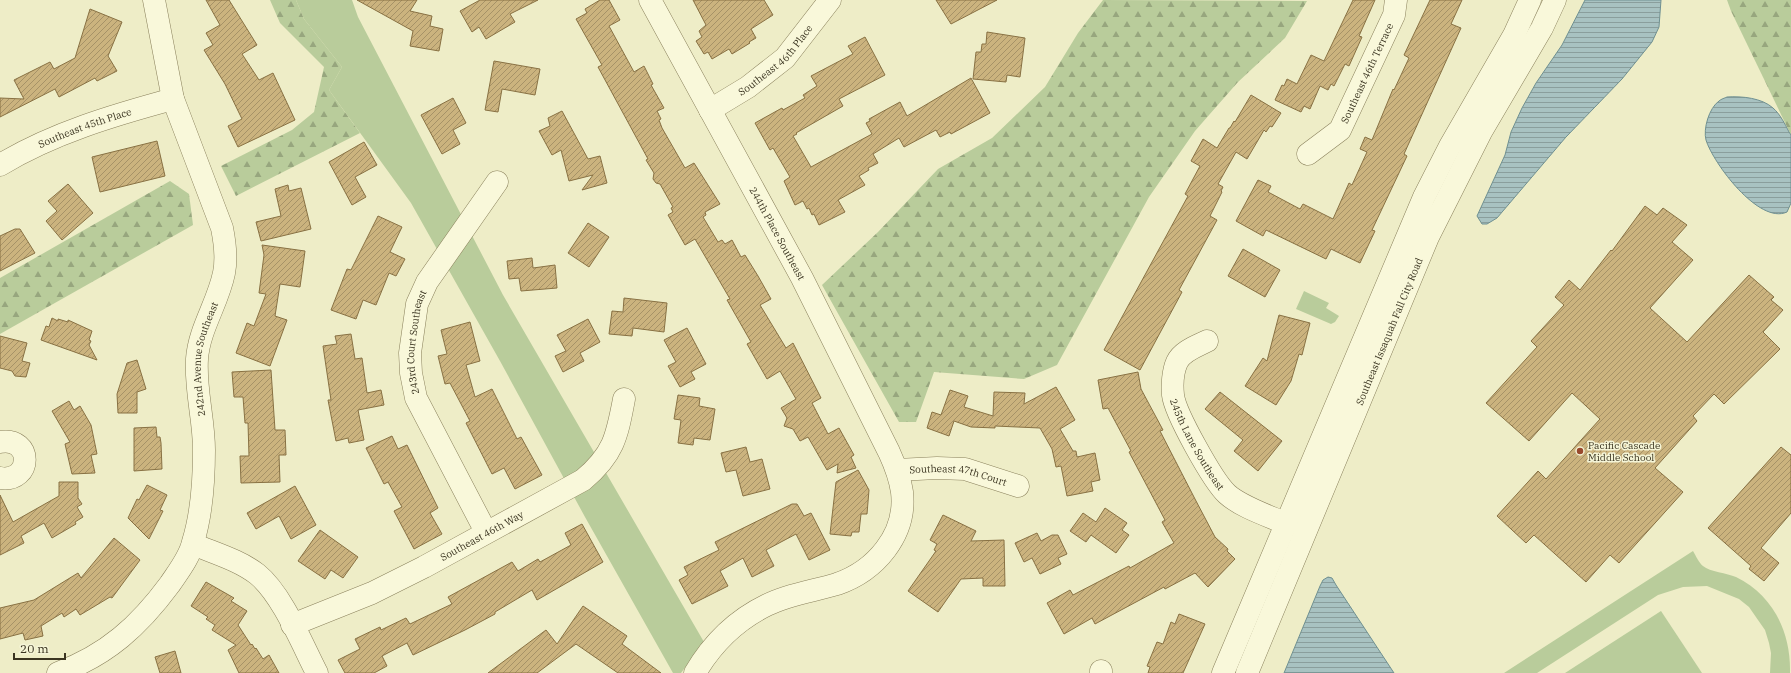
<svg xmlns="http://www.w3.org/2000/svg" width="1791" height="673" font-family="'IBM Plex Serif',serif">
  <defs>
    <pattern id="forest-firs" width="22" height="20" patternUnits="userSpaceOnUse"><rect width="22" height="20" fill="#b9cc9b"/><path d="M5 1l3.5 6h-7zM16 11l3.5 6h-7z" fill="#97a67e"/></pattern>
    <pattern id="water-rules" width="6" height="5" patternUnits="userSpaceOnUse"><rect width="6" height="5" fill="#a8c2c1"/><path d="M0 2.5h6" fill="none" stroke="#8a9e9c"/></pattern>
    <pattern id="building-hatch" width="6" height="6" patternUnits="userSpaceOnUse"><rect width="6" height="6" fill="#cbb37e"/><path d="M-1 1l2-2M0 6l6-6M5 7l2-2" fill="none" stroke="#a69267"/></pattern>
  </defs>
  <rect width="100%" height="100%" fill="#eeedc7"/>
  <g fill="#b9cc9b">
    <polygon points="296,0 352,0 358,17 503,295 704,642 681,673 673,673 585,517 500,361 411,203 329,90 342,67 304,19"/>
    <polygon points="1304,291 1329,303 1326,308 1339,316 1335,322 1331,324 1296,309"/>
    <path d="M1693 551C1696 556 1699 563 1703 566 1710 572 1727 573 1736 577 1773 595 1791 632 1790 673H1770L1771 653 1769 643 1765 630 1758 620 1749 607 1739 599 1707 586 1683 587 1658 595 1537 673H1504Z"/>
    <polygon points="1661,611 1702,673 1565,673"/>
  </g>
  <g fill="url(#forest-firs)">
    <polygon points="270,0 296,0 304,19 342,67 329,90 360,133 236,196 221,166 292,130 314,112 324,67 280,23"/>
    <polygon points="1103,0 1307,1 1285,38 1238,82 1195,131 1149,197 1057,365 1024,379 934,372 916,422 899,422 822,285 878,232 938,169 992,138 1045,87 1078,33"/>
    <polygon points="1727,0 1791,0 1791,135 1731,11"/>
    <polygon points="170,181 189,194 193,225 0,334 0,278"/>
  </g>
  <g fill="url(#water-rules)" stroke="#6f9091">
    <polygon points="1585,0 1661,0 1659,27 1652,42 1622,79 1566,137 1497,218 1487,224 1482,224 1477,216 1505,155 1511,132 1522,108 1536,83 1562,45"/>
    <path d="M1727 97C1742 96 1762 98 1773 108 1780 114 1785 124 1789 132L1791 135V203L1787 212C1759 225 1713 163 1706 140 1703 129 1709 108 1719 101 1721 99 1725 98 1727 97Z"/>
    <polygon points="1328,577 1332,578 1336,585 1394,673 1284,673 1320,586 1323,580"/>
  </g>
  <g fill="url(#building-hatch)" stroke="#887143">
    <polygon points="206,0 229,0 257,45 242,54 259,80 273,73 295,120 238,147 228,126 242,119 225,84 204,50 213,45 206,33 220,25"/>
    <polygon points="357,0 417,0 410,11 432,16 430,26 443,29 439,51 410,46 413,31"/>
    <polygon points="480,0 538,0 510,14 515,22 486,39 479,27 472,32 460,11"/>
    <polygon points="600,0 609,0 620,20 609,26 634,72 644,66 653,84 651,85 664,108 657,111 661,119 659,120 662,128 685,168 694,163 720,204 705,212 706,215 703,217 718,242 722,240 725,244 732,240 741,257 745,255 758,276 771,299 760,305 786,348 793,343 821,398 812,403 828,434 839,428 854,455 851,457 856,468 837,473 838,464 827,470 808,437 800,441 793,429 784,426 787,418 781,408 796,399 780,371 767,379 747,344 751,342 727,300 730,299 695,239 685,245 668,215 673,212 671,208 673,207 660,184 656,183 653,179 654,173 646,160 648,159 598,67 602,65 576,19 587,13 585,9"/>
    <polygon points="693,0 764,0 773,15 751,29 756,38 749,42 750,43 732,54 729,49 712,59 708,52 704,54 696,41 702,37 699,31 706,25"/>
    <polygon points="936,0 997,0 951,24"/>
    <polygon points="1353,0 1375,0 1359,36 1362,37 1349,66 1345,64 1334,86 1331,84 1328,90 1320,86 1310,109 1304,106 1301,112 1275,100 1282,85 1284,86 1287,79 1297,84 1311,55 1324,61"/>
    <polygon points="1430,0 1462,0 1451,24 1461,28 1404,154 1407,156 1372,230 1375,231 1360,263 1331,249 1326,259 1266,230 1263,236 1236,221 1258,180 1271,186 1268,192 1300,209 1303,204 1333,219 1349,183 1352,185 1367,152 1360,149 1365,137 1372,140 1393,89 1394,90 1409,58 1404,55"/>
    <polygon points="90,9 122,22 108,56 117,71 97,81 95,78 59,97 55,89 0,117 0,98 24,99 14,80 50,62 54,69 75,58"/>
    <polygon points="987,32 1025,38 1020,77 1007,75 1006,82 973,79 976,52 981,52 982,44 986,44"/>
    <polygon points="865,37 885,75 839,99 843,106 796,133 797,134 793,136 811,167 872,134 866,123 870,121 869,119 900,102 907,116 971,78 990,113 951,134 950,132 940,137 936,130 904,147 899,138 873,154 878,163 868,168 869,170 859,176 865,185 838,200 845,212 819,225 814,214 812,215 809,208 807,209 803,201 795,205 784,181 790,177 773,148 770,150 755,123 782,108 783,110 805,98 803,95 817,86 811,76 853,54 848,46"/>
    <polygon points="494,61 540,69 535,95 502,89 498,112 485,110"/>
    <polygon points="1251,95 1281,113 1272,127 1270,126 1266,132 1264,130 1247,159 1236,152 1218,184 1223,187 1221,191 1222,192 1210,216 1217,220 1179,290 1182,292 1140,370 1104,350 1188,196 1185,194 1200,166 1191,161 1203,139 1217,148 1229,128 1230,128 1234,121 1235,122"/>
    <polygon points="453,98 466,123 453,130 460,144 442,154 421,115"/>
    <polygon points="562,111 588,159 600,156 607,183 582,190 593,175 569,181 561,150 552,155 539,131 550,126 548,118"/>
    <polygon points="157,141 165,176 100,192 92,157"/>
    <polygon points="364,142 377,165 355,177 366,197 352,205 329,162"/>
    <polygon points="68,184 93,213 62,240 46,221 57,211 48,201"/>
    <polygon points="288,185 289,191 301,188 311,229 261,241 256,222 281,216 275,189"/>
    <polygon points="1645,206 1657,215 1663,208 1687,225 1672,242 1693,260 1650,308 1687,342 1749,275 1774,297 1771,300 1783,310 1763,332 1780,349 1724,404 1714,394 1693,416 1697,421 1655,468 1683,492 1619,563 1610,555 1586,582 1534,535 1526,543 1497,516 1538,471 1546,479 1600,419 1572,393 1529,441 1486,403 1537,347 1531,341 1564,305 1555,297 1569,280 1580,290 1611,250 1612,251"/>
    <polygon points="378,216 402,227 390,252 405,259 396,276 389,273 376,305 363,300 356,319 331,310 347,269 351,270"/>
    <polygon points="588,223 609,237 589,267 568,253"/>
    <polygon points="15,229 20,229 35,253 0,271 0,236"/>
    <polygon points="262,245 305,251 300,287 280,284 275,316 287,320 270,366 236,353 247,323 254,326 266,294 259,293 264,255"/>
    <polygon points="1243,249 1280,270 1265,297 1228,276"/>
    <polygon points="532,258 533,268 555,265 557,288 521,291 519,278 509,279 507,261"/>
    <polygon points="624,298 667,303 664,332 633,328 632,336 609,334 612,311 623,312"/>
    <polygon points="1279,315 1310,323 1302,355 1299,354 1291,381 1276,405 1245,386 1263,358 1267,361"/>
    <polygon points="52,318 58,321 58,319 68,322 68,320 92,331 89,340 91,341 89,345 97,360 41,340 46,326 49,327"/>
    <polygon points="588,319 600,342 580,353 584,361 563,372 555,356 566,351 557,335"/>
    <polygon points="470,322 480,361 466,365 475,397 492,389 517,439 521,437 542,475 515,489 504,468 492,474 466,423 470,421 450,383 445,384 438,356 447,354 441,330"/>
    <polygon points="687,328 706,364 691,372 695,379 680,387 668,366 676,362 664,340"/>
    <polygon points="351,334 355,359 362,358 367,393 381,390 384,405 358,410 364,440 349,443 348,438 336,441 328,400 331,400 323,346 337,344 335,336"/>
    <polygon points="0,336 27,343 22,361 30,363 26,377 15,376 12,371 0,368"/>
    <polygon points="137,360 146,389 137,392 137,413 118,413 117,394 127,363"/>
    <polygon points="271,370 275,430 285,430 286,455 279,455 280,482 241,483 240,456 249,456 248,423 245,423 243,397 234,397 232,372"/>
    <polygon points="1138,372 1141,389 1163,430 1160,431 1195,499 1215,537 1228,549 1227,551 1235,559 1208,587 1195,573 1165,589 1164,587 1095,624 1092,618 1064,634 1047,603 1070,590 1073,595 1129,566 1130,568 1174,543 1162,522 1165,520 1129,452 1131,451 1108,408 1103,409 1098,380"/>
    <polygon points="1056,387 1075,420 1060,429 1073,451 1076,451 1077,457 1095,453 1100,480 1091,482 1093,491 1067,496 1061,466 1056,467 1052,449 1040,428 995,426 995,428 971,427 954,421 949,436 927,428 932,412 941,415 950,390 968,396 964,407 993,416 994,392 1025,393 1024,404"/>
    <polygon points="1220,392 1282,441 1258,471 1234,451 1243,440 1205,409"/>
    <polygon points="678,395 700,398 699,406 715,409 710,440 694,438 693,445 678,443 681,420 674,419"/>
    <polygon points="69,401 74,410 80,406 91,425 97,454 91,455 95,473 72,474 65,444 70,442 52,411"/>
    <polygon points="156,427 157,437 160,437 161,443 162,469 134,471 134,428"/>
    <polygon points="392,436 398,449 407,445 438,508 430,513 442,534 414,549 394,511 402,507 388,482 384,484 366,448"/>
    <polygon points="746,447 750,462 762,459 770,489 743,496 736,470 726,472 721,453"/>
    <polygon points="1781,447 1791,455 1791,513 1761,548 1779,563 1764,581 1749,569 1751,566 1708,528"/>
    <polygon points="858,470 869,490 867,514 861,514 859,532 852,532 851,536 830,534 836,482"/>
    <polygon points="59,482 78,482 78,498 82,504 77,507 83,517 75,522 76,524 52,538 44,523 21,536 24,543 0,555 0,495 13,522 59,496"/>
    <polygon points="147,485 167,495 160,510 163,511 149,539 128,518 137,499 139,500"/>
    <polygon points="295,486 316,525 291,539 279,516 256,529 247,513"/>
    <polygon points="792,504 797,504 804,516 811,513 830,550 809,560 796,534 766,550 774,566 752,577 743,558 720,571 728,586 692,604 679,580 688,575 684,567 719,550 715,542"/>
    <polygon points="1105,508 1127,523 1122,530 1129,535 1116,553 1091,535 1086,542 1070,531 1083,513 1096,522"/>
    <polygon points="943,515 976,531 971,541 1004,540 1005,586 983,586 983,578 961,579 938,612 908,591 936,551 934,550 937,544 930,540"/>
    <polygon points="582,524 603,562 537,600 532,590 495,612 495,614 465,630 413,655 407,643 382,656 387,666 374,673 345,673 338,660 360,649 355,639 380,627 381,630 406,618 410,624 452,604 448,597 512,562 518,571 538,559 540,562 571,545 565,533"/>
    <polygon points="320,530 358,557 343,578 331,570 325,579 298,561"/>
    <polygon points="1037,533 1041,541 1052,535 1058,535 1067,554 1058,558 1061,564 1040,574 1032,558 1024,562 1015,543"/>
    <polygon points="114,538 140,560 112,598 110,597 80,615 76,609 64,617 62,613 41,626 43,636 25,640 23,633 0,639 0,608 34,600 78,573 81,578"/>
    <polygon points="206,582 234,598 231,601 247,611 238,625 251,645 252,644 255,649 256,648 263,659 269,655 279,673 239,673 228,650 236,645 212,630 215,625 206,619 208,617 191,606"/>
    <polygon points="583,606 627,636 622,644 661,673 618,673 576,644 537,673 488,673 546,630 557,644"/>
    <polygon points="1179,614 1205,624 1183,673 1148,673 1150,667 1147,666 1157,642 1163,644 1171,622 1175,624"/>
    <polygon points="175,651 181,673 160,673 155,657"/>
  </g>
  <g fill="none" stroke-linecap="round" stroke-linejoin="round">
    <g stroke="#8a815c" stroke-width="23">
      <g id="minor">
        <path id="s1" d="M650 0 802 278 889 452C895 465 900 478 902 492 907 535 875 571 837 584 814 591 789 594 767 605 736 620 712 644 695 673"/>
        <path id="s2" d="M710 110 748 87 785 58 830 0"/>
        <path id="s3" d="M1308 154 1340 130 1394 15 1396 0"/>
        <path id="s4" d="M0 165C53 133 114 115 173 99"/>
        <path id="s5" d="M1207 341C1197 346 1182 351 1177 362 1173 371 1172 385 1173 395 1175 413 1213 481 1227 494 1241 507 1269 516 1287 524"/>
        <path d="M0 442C33 436 33 483 0 478"/>
        <path id="s6" d="M897 470 937 468 965 469 1018 486"/>
        <path id="s7" d="M486 532 416 398 411 373 410 353 417 304 427 282 497 182"/>
        <path d="M193 544C214 553 239 560 257 574 282 594 302 644 317 673"/>
        <path id="s8" d="M292 625 372 593 424 567 583 480C614 454 617 436 624 399"/>
        <path id="s9" d="M58 673C107 655 139 626 170 584 178 572 190 557 193 542 202 513 204 480 204 450 204 419 195 390 197 359 199 329 218 303 224 273 227 258 225 243 222 228L173 99 154 0"/>
        <polyline points="1101,673 1101,671"/>
        <polyline points="1223,673 1424,197 1450,146 1514,35 1530,0"/>
        <path id="s10" d="M1247 673 1428 237 1481 132 1542 28 1555 0"/>
      </g>
    </g>
    <use href="#minor" stroke="#f9f8da" stroke-width="22"/>
  </g>
  <circle fill="#98492d" stroke="#f5f5d7" stroke-width="1.5" cx="1580" cy="451" r="4"/>
  <g text-anchor="middle" stroke-width="3" stroke-linejoin="round" paint-order="stroke">
    <g font-size="10" fill="#3a3420" stroke="#f5f5d7">
      <text dy="4" stroke="none"><textPath href="#s2" startOffset="83">Southeast 46th Place</textPath></text>
      <text dy="4" stroke="none"><textPath href="#s3" startOffset="103">Southeast 46th Terrace</textPath></text>
      <text dy="4" stroke="none"><textPath href="#s4" startOffset="93">Southeast 45th Place</textPath></text>
      <text dy="4" stroke="none"><textPath href="#s1" startOffset="266">244th Place Southeast</textPath></text>
      <text dy="4" stroke="none"><textPath href="#s10" startOffset="370">Southeast Issaquah Fall City Road</textPath></text>
      <text dy="4" stroke="none"><textPath href="#s7" startOffset="208">243rd Court Southeast</textPath></text>
      <text dy="4" stroke="none"><textPath href="#s9" startOffset="379">242nd Avenue Southeast</textPath></text>
      <text dy="4" stroke="none"><textPath href="#s5" startOffset="126">245th Lane Southeast</textPath></text>
      <text dy="4" stroke="none"><textPath href="#s6" startOffset="62">Southeast 47th Court</textPath></text>
      <text dy="4" stroke="none"><textPath href="#s8" startOffset="210">Southeast 46th Way</textPath></text>
    </g>
    <g font-size="10" fill="#3a3420" stroke="#f5f5d7" text-anchor="start">
      <text x="1588" y="449">Pacific Cascade<tspan x="1588" dy="12">Middle School</tspan></text>
    </g>
  </g>
  <path d="M14 653v6h51v-6" fill="none" stroke="#3a3420" stroke-width="2"/>
  <text x="20" y="653" font-size="12" fill="#3a3420" stroke="#f5f5d7" stroke-width="3" paint-order="stroke">20 m</text>
</svg>
